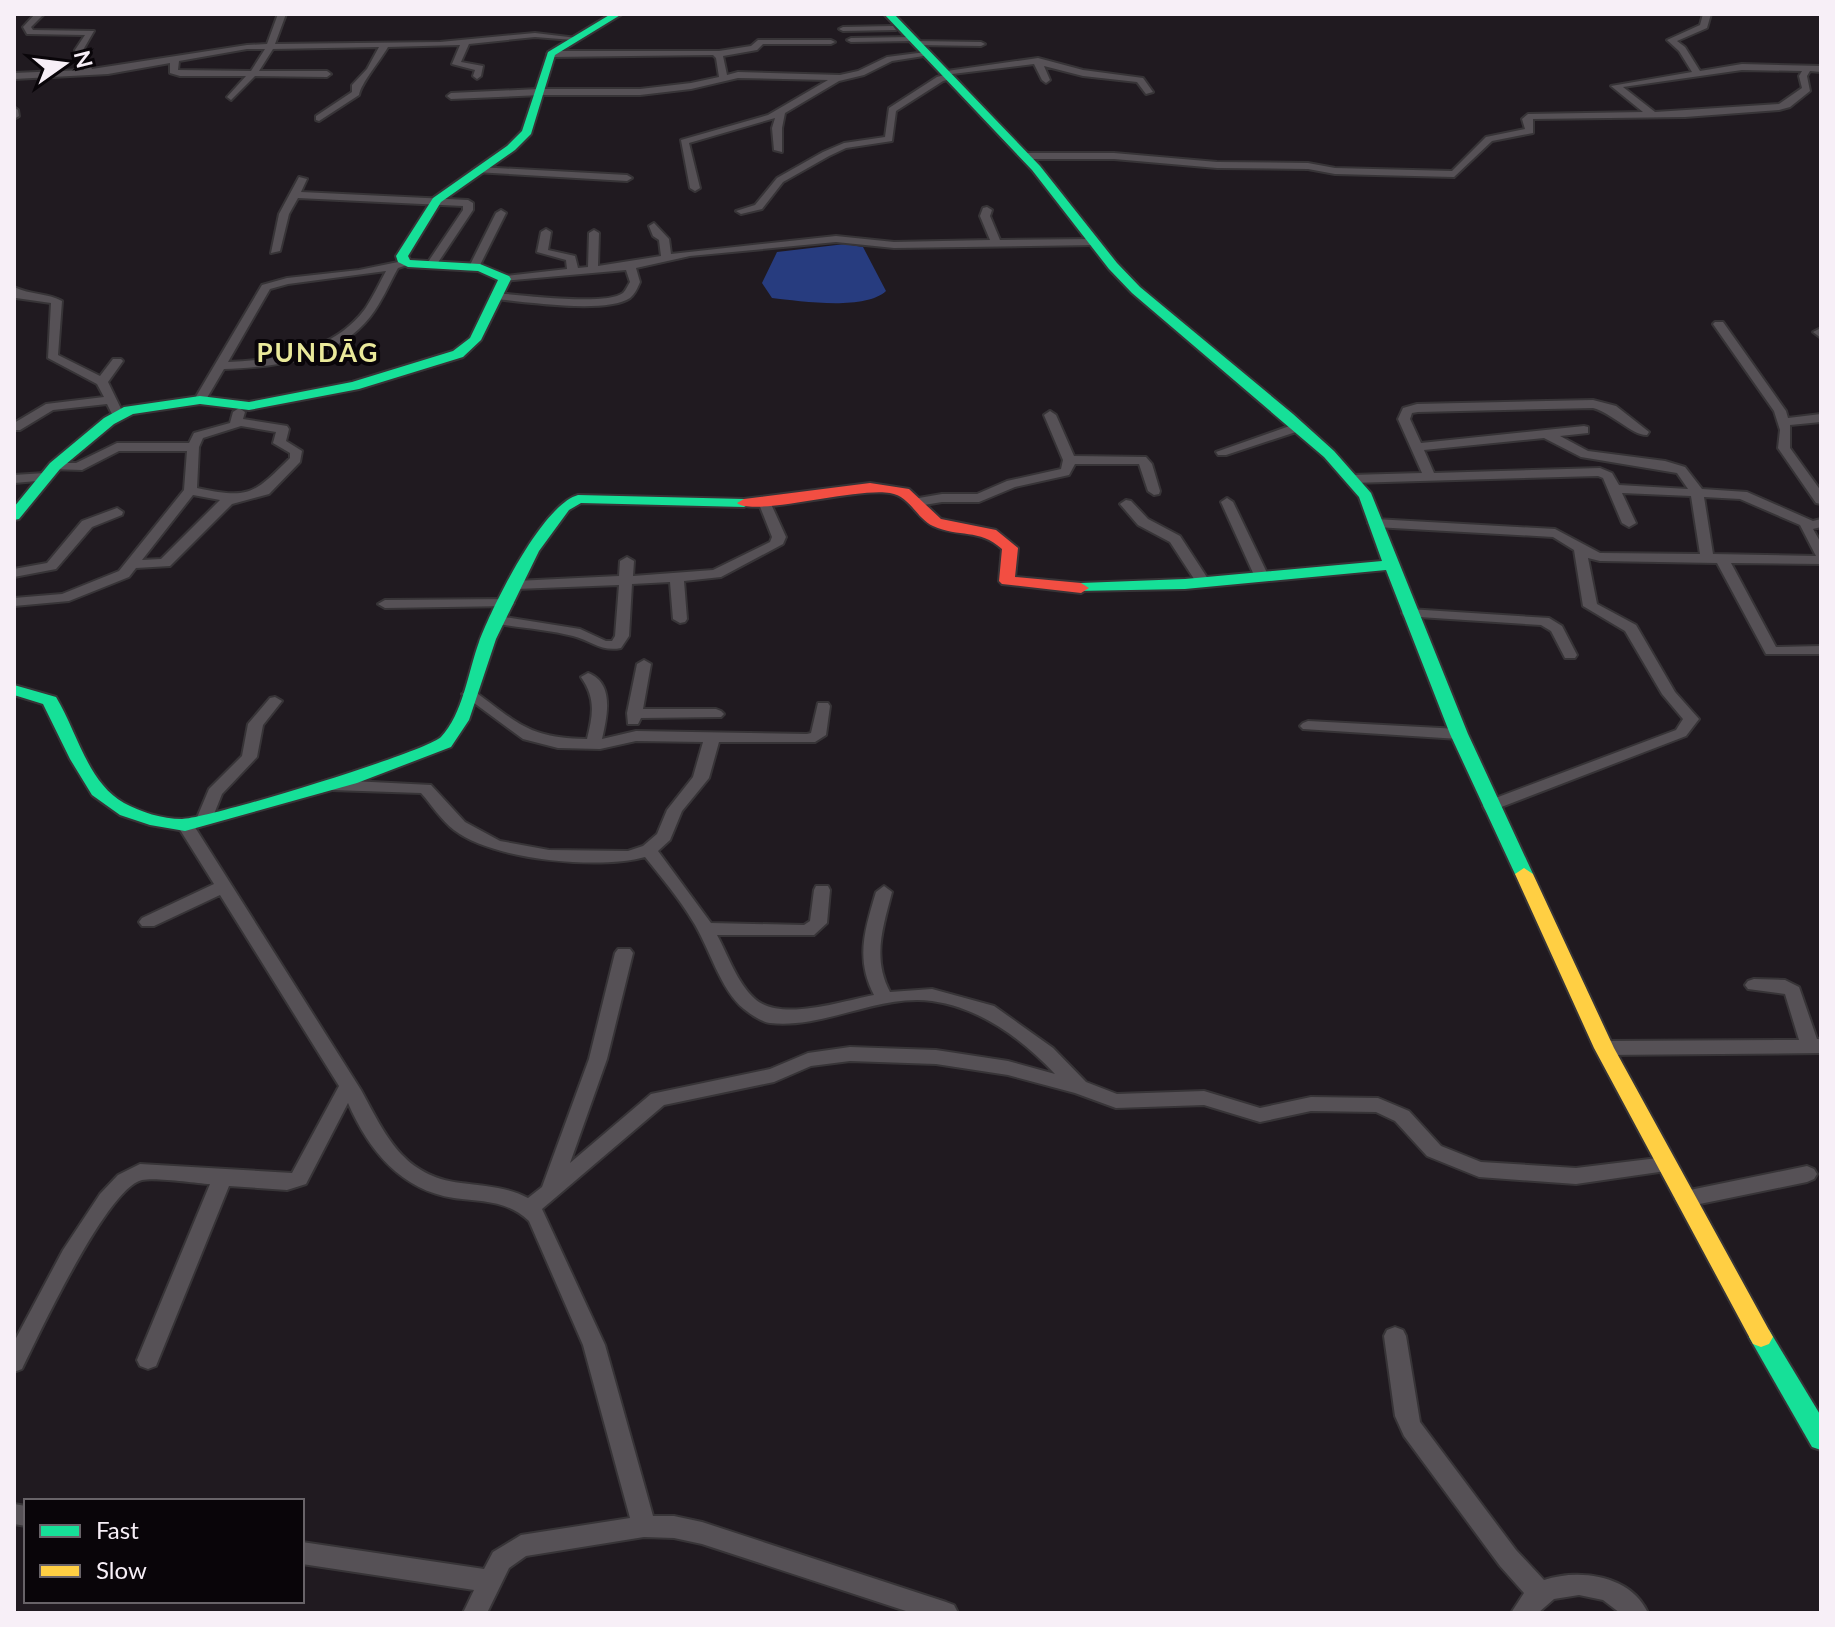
<svg xmlns="http://www.w3.org/2000/svg" width="1835" height="1627" font-family="Lato,sans-serif">
  <rect width="100%" height="100%" fill="#201a20"/>
  <path fill="#273c7f" d="M845 244 863 247 886 291C865 311 799 301 772 298L762 283 777 252Z"/>
  <g fill="none" stroke-linecap="round" stroke-linejoin="round">
    <g stroke="#373437" stroke-width="4">
      <g id="street">
        <path d="M35 14H44L31 27 33 30 94 31 83 50 92 69 247 45 267 44 278 14H286L275 44 440 42 535 33 577 38 573 40 535 37 469 44 461 62 483 66 481 76 477 79 473 76 475 70 452 64 460 45 388 47C380 61 361 83 359 95L319 121 316 120V116L352 92V85L367 69 379 47 273 49 259 71H327L331 74 327 77 255 76 231 100 227 97 246 76H180L170 73V63L108 74 14 79V73L84 70 75 50 85 35 27 34 23 27ZM247 49H265L251 71 178 70 179 61Z"/>
        <path d="M1703 14H1711L1707 28 1677 41 1685 47 1700 71 1742 64 1821 66V72L1810 71 1807 76 1810 91 1790 107 1779 110 1685 117 1533 119V133L1492 141 1454 177 1335 174 1308 169 1217 168 1114 159H1025L1020 156 1025 153H1114L1217 162 1308 163 1335 168 1452 171 1486 137 1525 129 1522 119 1528 114 1643 112 1611 86 1692 72 1679 51 1667 40 1700 25ZM1742 70 1802 71 1799 76 1802 88 1779 104 1655 112 1623 87Z"/>
        <polygon points="893,26 896,30 843,31 839,29 843,27"/>
        <polygon points="913,37 916,41 981,42 985,44 981,46 916,45 913,41 851,42 847,40 851,38"/>
        <polygon points="758,40 831,40 835,42 831,44 763,44 757,50 723,56 727,75 738,72 840,75 858,71 887,57 926,52 930,55 892,61 864,75 839,81 785,113 782,128 782,152 774,150 772,128 775,118 689,143 700,188 695,191 690,188 681,140 768,115 828,80 738,78 691,89 640,95 541,95 451,99 447,96 451,93 538,89 640,89 691,83 719,77 716,58 713,55 551,57 547,54 551,51 719,51 751,46"/>
        <polygon points="1038,58 1083,70 1143,78 1153,92 1146,94 1137,82 1083,76 1044,66 1050,80 1046,83 1042,80 1034,64 944,75 940,72"/>
        <polygon points="948,74 951,75 951,79 943,81 896,111 892,141 846,148 829,156 783,182 762,209 741,214 736,211 755,205 777,178 823,152 844,143 885,137 889,108 937,77"/>
        <polygon points="14,107 18,110 19,116 14,119"/>
        <polygon points="478,167 627,175 632,178 627,181 475,172 473,170"/>
        <polygon points="299,177 307,179 301,192 468,200 473,203 473,210 435,267 431,268 426,265 463,210 463,206 298,198 289,214 280,251 271,253 279,214"/>
        <path d="M987 207 992 210 990 216 1000 240 1094 239 1099 242 1094 245 894 248 836 242 690 256 636 268 640 282C638 287 635 294 630 298 607 314 525 302 496 299L491 296 496 293C520 295 606 306 623 293 626 290 628 285 630 282L626 270 501 281V277L505 276 567 269 566 260 537 252 541 232 546 229 551 232 548 250 575 256 578 268 588 267 589 233 594 230 599 233 598 266 661 256 659 240 653 236 649 226 654 223 669 239 671 254 836 236 894 242 990 240 980 216 983 208Z"/>
        <polygon points="501,210 506,213 479,267 470,269 469,267 496,213"/>
        <path d="M408 260 413 263 398 268C389 284 382 302 370 317 336 360 276 367 224 369L204 403H196L194 400 262 285 287 278 359 270ZM386 271C379 284 373 297 365 309 333 352 277 360 228 362L270 289 288 284Z"/>
        <path d="M14 287C30 295 48 293 62 301L58 355 100 376 113 359H121L123 361 108 382 124 415 122 418H114L107 404 53 410 20 430H14V423L46 404 104 397 97 384 48 358 51 303 16 298Z"/>
        <polygon points="1715,322 1723,322 1786,411 1788,418 1821,414 1821,422 1790,425 1790,448 1821,491 1821,504 1816,503 1778,448 1780,430 1774,411 1713,324"/>
        <polygon points="1819,329 1821,329 1821,338 1813,332"/>
        <path d="M1593 400 1616 406 1649 432 1647 435C1633 436 1612 413 1593 408L1418 412 1412 413 1410 419 1421 443 1584 426 1588 427V433L1560 436 1588 451 1665 461 1685 467 1702 489 1747 492 1813 521 1821 519V527L1813 529 1821 543V564L1731 563 1776 647 1821 646V654H1766L1717 563 1600 561 1588 558 1597 604 1636 625 1675 692 1699 719 1686 736 1491 811 1485 810 1483 806 1485 802 1676 730 1683 719 1662 694 1625 631 1583 606 1574 550 1553 537 1375 527 1368 523 1375 519 1555 529 1600 553 1700 554 1691 496 1622 493 1636 523 1629 527 1622 523 1603 478 1598 476 1351 483 1345 479 1351 475 1422 473 1398 419 1403 408 1417 404ZM1544 438 1581 457 1677 473 1688 489 1619 485 1612 473 1600 468 1434 473 1424 450ZM1704 497 1740 499 1800 525 1816 556 1713 554Z"/>
        <path d="M239 408 245 412 243 419 287 426 289 429 286 441 302 451 300 462 269 494 232 504 170 566 136 568 129 577 69 601 14 606V598L62 594 119 571 184 490 187 451H119L82 470 51 469V463H76L117 443H189L194 433 230 423 233 412ZM241 426 276 432 273 443 290 453V458C253 495 249 499 197 488L199 447 203 438ZM193 495 220 500 161 559 142 560Z"/>
        <polygon points="1050,411 1056,415 1074,456 1146,457 1152,464 1160,491 1159,494 1154,495 1148,491 1139,464 1075,464 1069,475 1015,487 979,502 942,502 918,506 912,502 913,499 942,494 977,494 1007,481 1061,469 1063,460 1044,415"/>
        <polygon points="1298,423 1302,424 1302,430 1226,455 1218,455 1216,452"/>
        <polygon points="45,473 49,474 49,480 14,483 14,475"/>
        <polygon points="1227,498 1233,502 1268,575 1266,578 1256,578 1254,575 1221,502"/>
        <path d="M765 500 771 504 786 537 783 544 721 577 684 581 687 619 685 622 680 623 673 619 670 582 632 584 629 636 621 648C601 652 592 641 573 636 549 630 523 628 498 624L491 620 498 616 580 629 606 641H612L615 636 619 585 516 589 509 585 516 581 619 576 620 561 627 557 634 561 633 576 713 570 770 542 772 537 759 504Z"/>
        <polygon points="1126,500 1131,501 1148,519 1180,536 1210,582 1208,585 1198,585 1170,542 1138,525 1120,504"/>
        <polygon points="117,508 123,512 122,515 92,527 56,569 14,577 14,569 47,563 82,521"/>
        <polygon points="507,599 514,603 512,606 385,608 378,604 385,600"/>
        <polygon points="1409,609 1549,618 1562,626 1577,655 1575,658 1565,658 1551,631 1541,625 1404,616 1402,613 1404,610"/>
        <polygon points="644,660 651,664 643,709 716,709 721,711 724,714 721,717 641,718 638,724 628,724 627,713 637,664"/>
        <path d="M588 673C615 683 607 717 602 739L636 731 807 734 811 733 818 703H828L830 706 826 735 815 742H719L709 778 682 811 670 840 658 851 711 923 804 925 810 921 814 890 816 886H828L830 890 827 923 814 935H717C728 955 737 983 755 999 781 1022 842 1001 874 995 855 959 865 929 876 892L884 886 892 892C883 927 872 958 890 992L932 989 994 1006 1053 1048 1086 1082 1117 1094 1204 1091 1260 1108 1311 1097 1378 1098 1409 1111 1441 1146 1481 1162 1576 1168 1666 1157 1673 1159 1676 1164 1673 1169 1666 1171 1576 1184 1479 1177 1427 1156 1395 1121 1376 1112 1311 1111 1260 1122 1204 1105 1116 1108 1075 1093 1008 1075 936 1064 850 1061 811 1066 774 1082 664 1105 542 1209 605 1345 653 1516H674L702 1522 946 1602 954 1605 958 1613H912L702 1544 674 1538 644 1537 526 1556 509 1568 487 1613H463L474 1590 302 1564V1542L484 1569 493 1552 521 1535 630 1518 583 1345 529 1221C507 1200 483 1202 454 1198 401 1190 369 1151 348 1103L306 1184 287 1190 229 1186 156 1366 148 1369 140 1366 137 1360 210 1184C194 1183 156 1177 142 1180 107 1188 39 1334 22 1369L14 1372V1342L63 1250 100 1194 118 1175 140 1164 292 1173 339 1086 220 895 154 926H142L139 922 142 918 214 884 177 825 179 821H191L361 1090C386 1136 403 1176 461 1183 484 1186 508 1187 528 1198L542 1187 589 1059 615 953 618 949H630L633 953 607 1059 570 1163 651 1094 770 1069 808 1053 850 1047 936 1050 1008 1061 1055 1074C1022 1039 981 1008 932 1001 878 994 824 1029 770 1023 762 1022 750 1014 744 1009 720 990 709 946 692 920 679 898 661 877 645 857 600 870 492 860 454 830 441 820 431 804 421 793L332 790 324 785 332 780 431 785 465 822 500 841 549 850 628 851 643 846 657 834 667 810 693 777 703 742 636 741 600 749 558 748 523 739 462 694 469 690 474 691C519 724 529 738 587 739 593 715 596 698 581 677Z"/>
        <polygon points="275,697 282,701 263,725 257,757 222,794 210,824 198,824 196,820 209,789 242,756 248,724 270,698"/>
        <polygon points="1308,721 1459,729 1467,734 1459,739 1303,729 1300,726 1303,723"/>
        <polygon points="1754,979 1785,980 1799,987 1817,1039 1821,1039 1821,1053 1604,1055 1598,1053 1595,1048 1598,1043 1604,1041 1799,1040 1785,994 1748,989 1745,985 1748,981"/>
        <polygon points="1807,1166 1814,1169 1817,1174 1814,1179 1807,1182 1685,1207 1678,1204 1675,1199 1678,1194 1685,1191"/>
        <path d="M1395 1327 1403 1330 1406 1336 1420 1422 1516 1550 1544 1580C1579 1568 1631 1575 1648 1613H1620L1603 1600 1579 1595 1554 1599 1538 1613H1511L1524 1593 1500 1566 1404 1436 1395 1416 1384 1336 1387 1330Z"/>
        <polygon points="14,1504 26,1506 26,1526 14,1524"/>
      </g>
    </g>
    <g stroke="#373437" stroke-width="4">
      <g id="fast">
        <polygon points="611,14 622,14 555,55 531,134 515,150 441,202 408,256 410,260 480,264 509,276 511,279 481,340 463,357 359,389 249,410 200,404 133,414 114,424 60,469 19,519 14,520 14,507 50,463 104,418 124,407 200,396 249,402 352,382 453,351 470,338 498,280 478,271 408,267 398,262 396,256 433,198 507,146 522,131 548,52"/>
        <polygon points="884,14 894,14 1040,166 1117,263 1140,287 1293,414 1334,451 1371,493 1468,734 1533,874 1531,878 1524,880 1515,874 1450,734 1386,570 1185,589 1076,591 1073,588 1076,585 1081,583 1185,579 1382,561 1359,497 1324,457 1132,293 1109,269 1032,170"/>
        <path d="M578 495 744 499 751 503 744 507 581 503 569 510 539 551 496 639 469 720 451 747 357 783 185 831 150 825 120 815 92 795 70 759 43 704 14 695V685L56 697C77 731 87 782 124 803 141 812 162 819 182 819 207 819 426 752 441 737 463 714 468 672 479 642 492 607 542 505 578 495Z"/>
        <polygon points="1761,1327 1769,1330 1821,1416 1821,1450 1812,1447 1749,1337 1753,1330"/>
      </g>
    </g>
    <g stroke="#373437" stroke-width="4">
      <polygon id="slow" points="1524,868 1533,874 1614,1048 1769,1330 1773,1337 1769,1344 1761,1347 1753,1344 1594,1048 1515,874"/>
    </g>
    <g stroke="#373437" stroke-width="4">
      <path id="jam" d="M870 483 909 489 941 519 996 530 1018 548 1015 577 1081 583 1089 588 1081 593 1002 584 999 581 1002 549C979 528 959 538 933 526 916 518 910 496 890 493 857 487 754 517 737 503L744 499Z"/>
    </g>
    <use href="#street" fill="#565156" fill-rule="evenodd"/>
    <use href="#fast" fill="#16e098" fill-rule="evenodd"/>
    <use href="#slow" fill="#ffcf43" fill-rule="evenodd"/>
    <use href="#jam" fill="#f24e42" fill-rule="evenodd"/>
  </g>
  <g text-anchor="middle" stroke-width="8" stroke-linejoin="round" paint-order="stroke">
    <g font-size="26" font-weight="bold" letter-spacing="2" fill="#eae99a" stroke="#090509">
      <text x="318" y="362">PUNDĀG</text>
    </g>
  </g>
  <rect width="1835" height="1627" fill="none" stroke="#f7eff7" stroke-width="32"/>
  <rect x="24" y="1499" width="280" height="104" fill="#090509" stroke="#686368" stroke-width="2"/>
  <rect x="40" y="1525" width="40" height="12" fill="#16e098" stroke="#686368" stroke-width="2"/>
  <text x="96" y="1539" font-size="24" fill="#f7eff7">Fast</text>
  <rect x="40" y="1565" width="40" height="12" fill="#ffcf43" stroke="#686368" stroke-width="2"/>
  <text x="96" y="1579" font-size="24" fill="#f7eff7">Slow</text>
  <g transform="translate(64 64) rotate(76)" stroke="#090509" stroke-width="6" paint-order="stroke">
  <path d="M0-6L14 30L0 20L-14 30Z" fill="#f7eff7"/>
  <text y="-12" font-size="22" font-weight="bold" text-anchor="middle" fill="#f7eff7">N</text>
  </g>
</svg>
